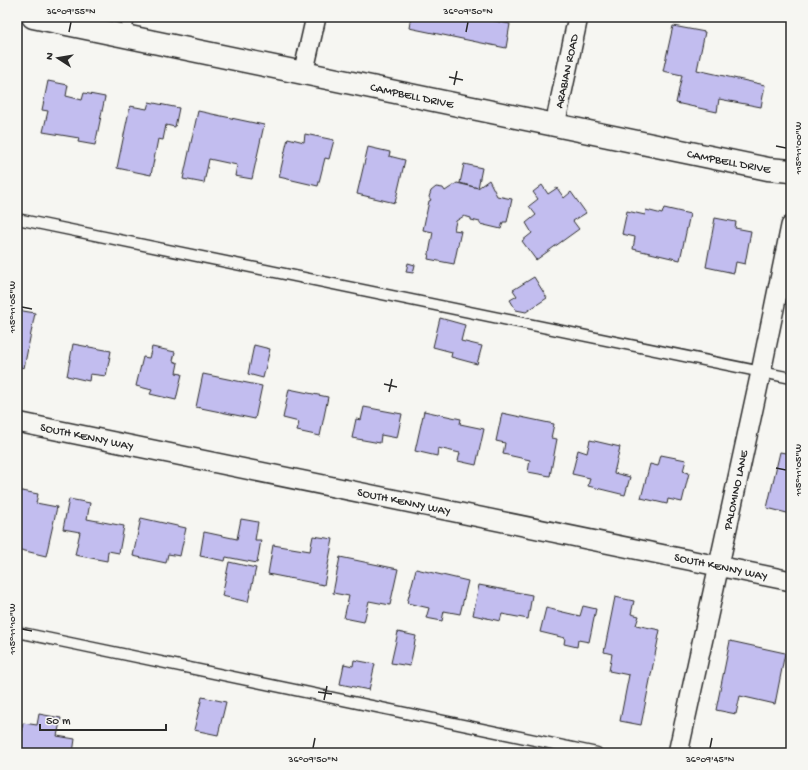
<svg xmlns="http://www.w3.org/2000/svg" width="808" height="770" font-family="'Gochi Hand',sans-serif">
  <rect width="100%" height="100%" fill="#f6f6f2"/>
  <filter id="ink" filterUnits="userSpaceOnUse"><feTurbulence type="fractalNoise" baseFrequency=".025" numOctaves="2"/><feDisplacementMap in="SourceGraphic" scale="8" xChannelSelector="R" yChannelSelector="G"/><feConvolveMatrix kernelMatrix="1 2 1 2 8 2 1 2 1" color-interpolation-filters="sRGB"/></filter>
  <g filter="url(#ink)">
    <g fill="#c2bdef" stroke="#2b2b2b">
      <polygon points="411,17 491,17 490,20 510,24 506,48 409,28"/>
      <polygon points="673,26 705,32 697,70 765,85 761,107 719,99 717,112 676,103 682,75 663,71"/>
      <polygon points="48,81 68,85 66,96 82,100 84,93 105,97 95,145 78,142 79,138 43,132 48,111 42,110"/>
      <polygon points="149,102 179,108 175,127 166,125 163,140 158,139 151,175 117,168 130,106 147,109"/>
      <polygon points="198,111 264,125 252,179 235,176 237,165 209,159 204,183 183,179"/>
      <polygon points="305,134 334,140 329,159 325,158 318,186 279,177 288,138 304,142"/>
      <polygon points="368,147 390,152 389,156 405,160 395,203 357,194"/>
      <polygon points="464,164 482,168 478,188 460,183"/>
      <polygon points="489,180 497,196 512,199 507,222 503,222 501,229 480,224 480,222 471,220 471,218 464,216 456,221 454,230 461,231 454,264 428,259 433,232 423,230 429,201 431,200 429,197 431,191 436,187 443,188 445,191 457,183 478,188"/>
      <polygon points="542,185 548,194 557,188 564,198 571,192 586,213 573,221 579,229 536,260 522,241 532,233 526,223 536,215 529,206 538,199 533,192"/>
      <polygon points="664,208 690,214 680,260 633,249 635,237 622,234 627,211 645,215 646,210 662,214"/>
      <polygon points="715,218 736,222 735,228 751,231 745,264 736,262 734,273 706,267"/>
      <polygon points="408,263 415,265 413,273 406,272"/>
      <polygon points="534,277 547,298 526,312 516,310 510,300 517,296 513,290"/>
      <polygon points="17,310 35,313 24,368 17,366"/>
      <polygon points="440,318 465,325 461,341 482,346 477,364 451,357 452,352 433,347"/>
      <polygon points="73,344 111,351 106,376 90,374 89,381 67,376"/>
      <polygon points="254,345 270,349 263,378 248,374"/>
      <polygon points="152,347 175,352 173,361 178,363 176,373 182,374 176,400 150,394 152,390 136,386 143,357 149,358"/>
      <polygon points="203,374 262,386 255,419 196,407"/>
      <polygon points="289,389 328,397 320,436 297,431 299,422 283,418"/>
      <polygon points="364,407 402,414 397,438 381,435 380,443 352,438 356,419 361,420"/>
      <polygon points="424,411 461,419 460,424 484,429 476,465 458,461 460,453 438,448 437,456 415,451"/>
      <polygon points="502,413 554,424 551,438 557,439 550,476 528,472 530,460 503,454 505,443 496,441"/>
      <polygon points="590,440 620,447 614,473 630,477 625,495 588,486 590,478 572,474 578,450 587,453"/>
      <polygon points="780,452 791,454 791,514 767,508"/>
      <polygon points="661,455 686,460 683,471 689,473 682,502 668,499 667,504 641,498 650,464 658,466"/>
      <polygon points="17,490 38,494 36,503 57,507 46,556 17,549"/>
      <polygon points="69,499 90,503 87,519 124,526 119,553 108,551 107,561 75,555 80,532 63,529"/>
      <polygon points="141,518 186,528 180,556 168,554 166,563 133,556"/>
      <polygon points="241,519 258,522 255,540 261,540 257,563 226,557 225,561 200,556 204,532 237,539"/>
      <polygon points="313,536 333,539 324,585 268,574 273,545 310,551"/>
      <polygon points="340,557 398,569 390,605 369,601 364,622 344,618 349,596 333,593"/>
      <polygon points="229,562 256,568 248,602 222,596"/>
      <polygon points="416,569 468,581 460,614 444,611 442,621 426,618 429,608 407,603"/>
      <polygon points="479,585 532,595 528,619 502,614 500,621 473,615"/>
      <polygon points="615,597 634,601 631,614 639,616 636,625 660,630 641,725 620,721 629,675 609,671 612,654 604,652"/>
      <polygon points="583,606 596,609 589,642 578,640 577,647 564,644 565,638 540,632 546,608 580,616"/>
      <polygon points="398,632 416,636 410,666 391,663"/>
      <polygon points="730,641 785,653 775,704 740,696 736,714 716,710"/>
      <polygon points="354,660 375,664 369,690 340,684 344,664 353,666"/>
      <polygon points="202,697 226,702 218,735 194,730"/>
      <polygon points="39,714 61,718 57,736 75,739 73,753 17,753 23,723 37,725"/>
    </g>
    <g fill="none" stroke-linecap="round" stroke-linejoin="round">
      <g stroke="#2b2b2b" stroke-width="13">
        <g id="lane">
          <polyline points="125,37 129,17"/>
          <polyline points="17,219 791,378"/>
          <polyline points="17,632 597,753"/>
        </g>
      </g>
      <g stroke="#2b2b2b" stroke-width="22">
        <g id="street">
          <polyline points="303,74 316,17"/>
          <polyline points="555,125 578,17"/>
          <polyline points="17,422 791,581"/>
          <polyline points="678,753 761,372 791,226"/>
        </g>
      </g>
      <g stroke="#2b2b2b" stroke-width="25">
        <polyline id="secondary" points="33,17 768,169 791,171"/>
      </g>
      <use href="#lane" stroke="#f6f6f2" stroke-width="10"/>
      <use href="#street" stroke="#f6f6f2" stroke-width="19"/>
      <use href="#secondary" stroke="#f6f6f2" stroke-width="22"/>
    </g>
  </g>
  <path fill="none" stroke="#2b2b2b" stroke-width="1.5" d="M69 32 71 22M466 32 468 22M449 77 463 80M454 85 457 71M776 146 786 148M22 307 32 309M384 384 397 387M389 392 392 379M776 468 786 470M22 629 32 631M318 692 332 694M324 700 327 686M313 748 315 738M710 748 712 738"/>
  <g text-anchor="middle" stroke-width="3" stroke-linejoin="round" paint-order="stroke">
    <g font-size="12" fill="#2b2b2b" stroke="#f6f6f2">
      <text transform="translate(566 71) rotate(-78)" y="4">ARABIAN ROAD</text>
      <text transform="translate(412 95) rotate(12)" y="4">CAMPBELL DRIVE</text>
      <text transform="translate(729 161) rotate(11)" y="4">CAMPBELL DRIVE</text>
      <text transform="translate(87 436) rotate(12)" y="4">SOUTH KENNY WAY</text>
      <text transform="translate(735 490) rotate(-78)" y="4">PALOMINO LANE</text>
      <text transform="translate(404 501) rotate(12)" y="4">SOUTH KENNY WAY</text>
      <text transform="translate(721 566) rotate(12)" y="4">SOUTH KENNY WAY</text>
    </g>
  </g>
  <rect width="808" height="770" fill="none" stroke="#f6f6f2" stroke-width="44"/>
  <g transform="translate(58 58) rotate(282)" stroke="#f6f6f2" stroke-width="3" paint-order="stroke">
  <path d="M0-3L7 15L0 10L-7 15Z" fill="#2b2b2b"/>
  <text y="-6" font-size="11" font-weight="bold" text-anchor="middle" fill="#2b2b2b">N</text>
  </g>
  <path d="M40 724v6h126v-6" fill="none" stroke="#2b2b2b" stroke-width="2"/>
  <text x="46" y="724" font-size="12" fill="#2b2b2b" stroke="#f6f6f2" stroke-width="3" paint-order="stroke">50 m</text>
  <rect x="22" y="22" width="764" height="726" fill="none" stroke="#2b2b2b" stroke-width="1.5"/>
  <g font-size="10" text-anchor="middle" fill="#2b2b2b">
    <text x="71" y="14">36°09'55"N</text>
    <text x="468" y="14">36°09'50"N</text>
    <text transform="translate(797 148) rotate(-90)" y="4">115°11'00"W</text>
    <text transform="translate(11 307) rotate(-90)" y="4">115°11'05"W</text>
    <text transform="translate(797 470) rotate(-90)" y="4">115°11'05"W</text>
    <text transform="translate(11 629) rotate(-90)" y="4">115°11'10"W</text>
    <text x="313" y="762">36°09'50"N</text>
    <text x="710" y="762">36°09'45"N</text>
  </g>
</svg>
